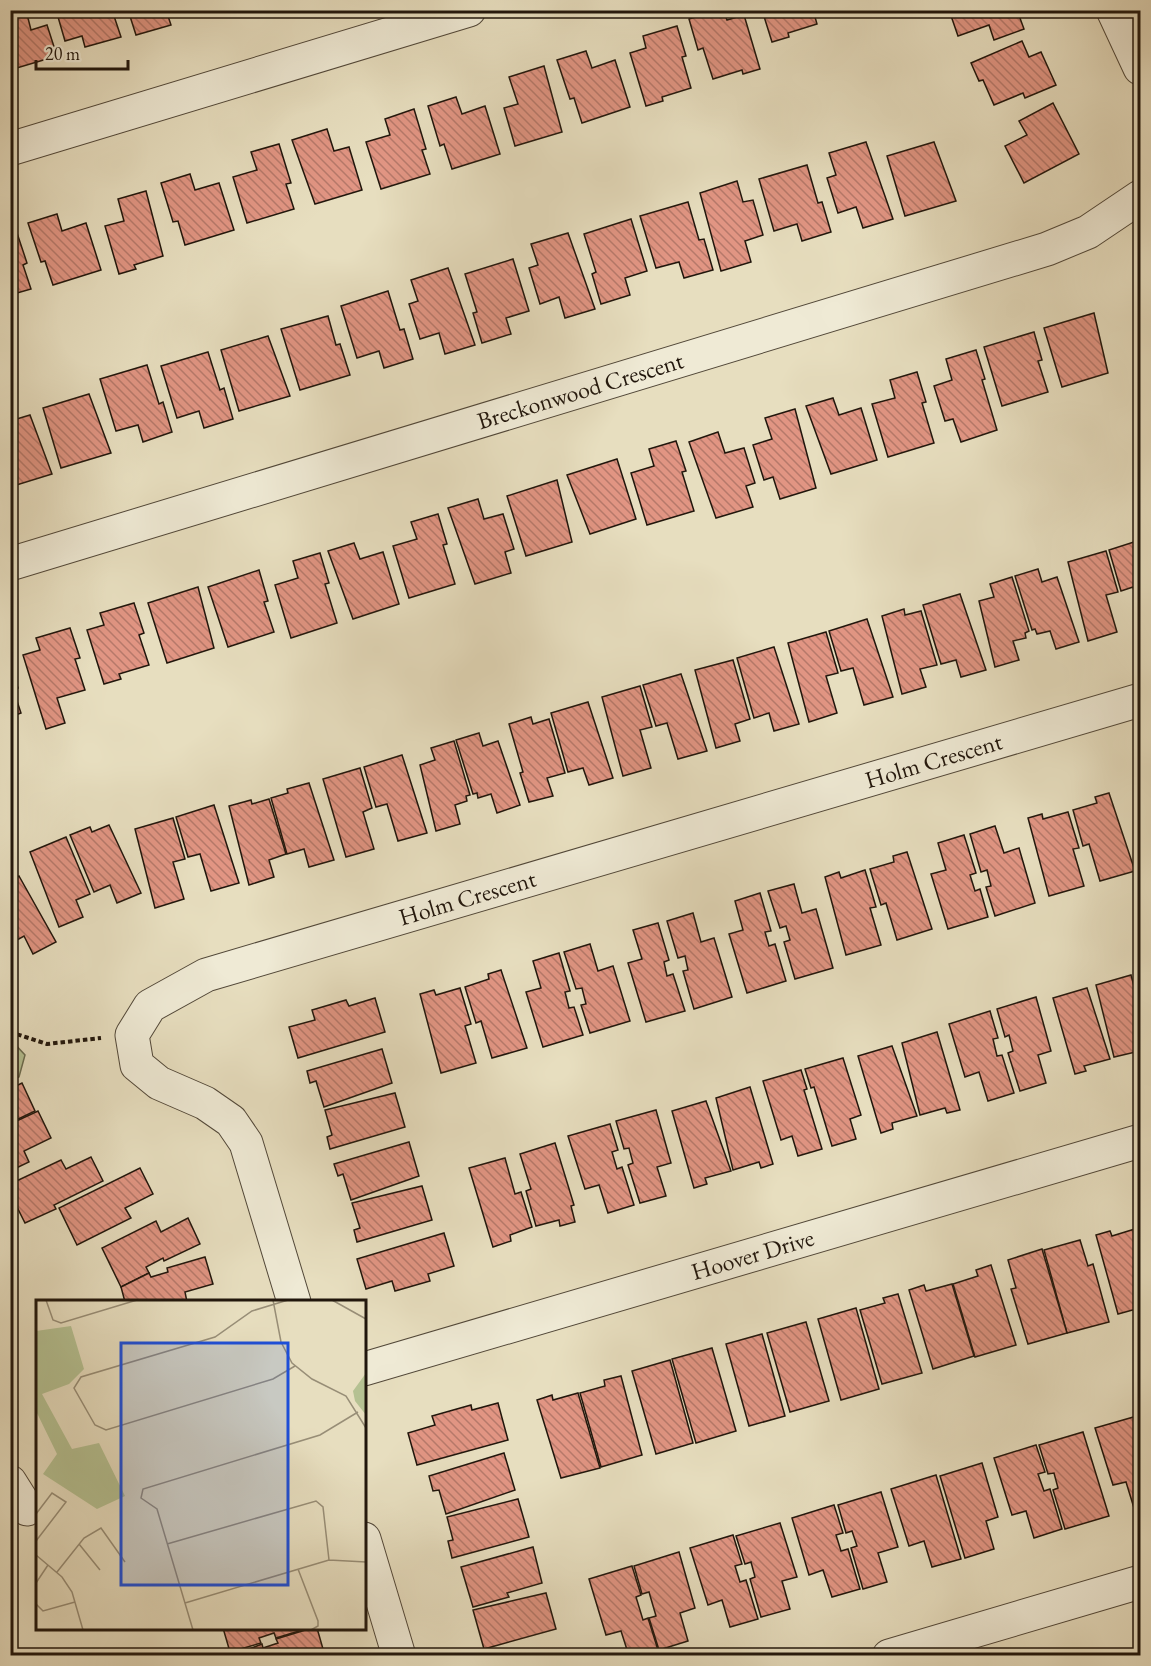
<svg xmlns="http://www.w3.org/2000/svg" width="1151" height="1666" font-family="'EB Garamond',serif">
  <defs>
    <pattern id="building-back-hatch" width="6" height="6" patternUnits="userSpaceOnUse" patternTransform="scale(1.5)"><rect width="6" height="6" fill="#e19583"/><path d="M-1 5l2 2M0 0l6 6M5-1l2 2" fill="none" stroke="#b6796a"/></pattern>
  </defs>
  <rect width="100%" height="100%" fill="#e7debf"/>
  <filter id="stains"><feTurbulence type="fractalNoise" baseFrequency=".00333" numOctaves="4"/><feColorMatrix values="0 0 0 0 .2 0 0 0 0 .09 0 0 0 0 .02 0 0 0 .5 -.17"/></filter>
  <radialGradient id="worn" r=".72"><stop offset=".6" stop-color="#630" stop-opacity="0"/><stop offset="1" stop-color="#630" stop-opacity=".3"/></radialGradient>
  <polygon fill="#b5c192" stroke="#6b6c4f" stroke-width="1.5" points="11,1040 25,1055 19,1077 11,1080"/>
  <g fill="url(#building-back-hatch)" stroke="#21160c" stroke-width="1.5">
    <polygon points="10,10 26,10 31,30 47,25 57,56 10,70"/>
    <polygon points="56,10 112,10 121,37 85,47 82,36 65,41"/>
    <polygon points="128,10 166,10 171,25 136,35"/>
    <polygon points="718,10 723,10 727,20 744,15 760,69 743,74 742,70 713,79 703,48 698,50 689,19"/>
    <polygon points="762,10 813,10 817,24 788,33 789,37 772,42"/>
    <polygon points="949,10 1017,10 1024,29 994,40 989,25 958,36"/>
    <polygon points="677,26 686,56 682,57 691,88 662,97 663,101 646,106 630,53 646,48 643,36"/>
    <polygon points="1022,41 1029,57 1041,52 1056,85 1025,98 1023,93 994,105 983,80 979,81 971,63"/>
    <polygon points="586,51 592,68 615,60 630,107 582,123 574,98 570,99 557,60"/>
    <polygon points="544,66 562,132 515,146 504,108 518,104 509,77"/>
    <polygon points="456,97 462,114 485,106 500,154 452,169 444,144 440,146 428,106"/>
    <polygon points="1053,103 1079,154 1024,183 1005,146 1027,135 1019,121"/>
    <polygon points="414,109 426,149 422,150 430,174 381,189 366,142 390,135 385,119"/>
    <polygon points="327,129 334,151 349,147 362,190 315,204 292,140"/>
    <polygon points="866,142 893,219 863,228 856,207 838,213 827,178 836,175 829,153"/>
    <polygon points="934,142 956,201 905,216 887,156"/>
    <polygon points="279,144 291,183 286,184 294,209 247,223 233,177 257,170 251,152"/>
    <polygon points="807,165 818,203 822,202 831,232 802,241 797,224 774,231 759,179"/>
    <polygon points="190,174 195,190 219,183 234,230 185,245 178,221 173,222 161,183"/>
    <polygon points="737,181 743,202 753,200 763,235 745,241 751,262 721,271 700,193"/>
    <polygon points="146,191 163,256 134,265 136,269 119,274 105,226 124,221 118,199"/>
    <polygon points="688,202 699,240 704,239 713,270 684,278 679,262 656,268 640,216"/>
    <polygon points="57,214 62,231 86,223 101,270 53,285 45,261 41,262 28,223"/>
    <polygon points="631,219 647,271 625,278 630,295 601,304 592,274 596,272 584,234"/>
    <polygon points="14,224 27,263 23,265 31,289 10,295 10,225"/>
    <polygon points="568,233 595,309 565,318 559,297 540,304 529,268 538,265 531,244"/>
    <polygon points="513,259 529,311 506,318 511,334 482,343 473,313 477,312 465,274"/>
    <polygon points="448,268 475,345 445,354 439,333 420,339 409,304 418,301 411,280"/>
    <polygon points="388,291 400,330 404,329 413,359 384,368 379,351 357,358 341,306"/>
    <polygon points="1094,313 1108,373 1062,387 1044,328"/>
    <polygon points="328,316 336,345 340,344 350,375 300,390 281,329"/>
    <polygon points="1034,332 1042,360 1038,361 1048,392 1002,406 984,347"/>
    <polygon points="268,336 290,396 239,411 221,350"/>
    <polygon points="976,350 985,379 982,380 997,430 961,442 953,419 945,421 934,386 952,380 946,359"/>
    <polygon points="208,352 220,390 224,388 233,419 204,428 199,411 177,418 161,366"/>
    <polygon points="147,365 159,404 163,402 172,432 143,442 138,425 116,431 100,379"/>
    <polygon points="917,372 926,402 922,403 934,443 888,457 872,404 895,398 890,380"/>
    <polygon points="89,394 111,453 61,468 43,408"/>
    <polygon points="833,398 839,415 861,408 877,460 831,474 806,406"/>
    <polygon points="795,409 816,488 780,499 773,477 764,480 753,445 772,439 765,418"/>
    <polygon points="30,415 52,474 10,487 10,421"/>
    <polygon points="718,432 725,453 744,448 755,483 746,486 753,507 716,518 689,442"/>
    <polygon points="676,441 686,471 682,472 694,511 647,525 631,473 654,466 649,449"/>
    <polygon points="617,459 636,519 590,534 567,475"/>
    <polygon points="557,480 572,542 526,556 507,496"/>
    <polygon points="478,499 484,519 503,514 514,549 505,552 511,573 475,584 448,508"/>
    <polygon points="438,514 447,544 443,545 455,584 409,598 393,546 417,539 411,522"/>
    <polygon points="1140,540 1140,612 1133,587 1121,591 1109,550"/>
    <polygon points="354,543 360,559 383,552 399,604 353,619 328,551"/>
    <polygon points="1106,551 1118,592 1106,595 1117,632 1088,641 1068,562"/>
    <polygon points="320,553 329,583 325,584 337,623 291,638 275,585 298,578 293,561"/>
    <polygon points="1038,569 1042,582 1057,577 1079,642 1056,649 1050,631 1037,634 1035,629 1032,630 1015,576"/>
    <polygon points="259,570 268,601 264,602 274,632 228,647 208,587"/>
    <polygon points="1012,577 1029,631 1025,633 1026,638 1013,641 1019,660 995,667 979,601 994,597 990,584"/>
    <polygon points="198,587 214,648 167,663 148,603"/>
    <polygon points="960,594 986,670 961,677 956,660 941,664 923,605"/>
    <polygon points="134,603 144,633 139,635 149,665 119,674 121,679 104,684 87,630 104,625 100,613"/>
    <polygon points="904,609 905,615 921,611 937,665 920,669 926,687 902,694 882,616"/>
    <polygon points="867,619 893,697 864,705 853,668 841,671 829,631"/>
    <polygon points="70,628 80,658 75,659 85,690 57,698 65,723 46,729 23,655 40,650 36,638"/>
    <polygon points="826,632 838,673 826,676 837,713 809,722 788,643"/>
    <polygon points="774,647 799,724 774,731 769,713 754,718 737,658"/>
    <polygon points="733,660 750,719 735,724 740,741 716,748 695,670"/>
    <polygon points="10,665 18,688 13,689 21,713 10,717"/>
    <polygon points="681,674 707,751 678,759 667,723 656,726 643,685"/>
    <polygon points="640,686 652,727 640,730 651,768 623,776 602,697"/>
    <polygon points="588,702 613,778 589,785 583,768 568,772 551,713"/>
    <polygon points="531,717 533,724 549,719 565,773 547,778 553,796 529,802 520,773 523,772 509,724"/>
    <polygon points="479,733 483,746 498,741 520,805 497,813 491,794 478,798 477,793 473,794 456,740"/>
    <polygon points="454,741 470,795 466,796 467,801 455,805 460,824 436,831 420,765 435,760 431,748"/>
    <polygon points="402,755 427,833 398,841 387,804 376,807 364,767"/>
    <polygon points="360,768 372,808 363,812 374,849 346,857 323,779"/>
    <polygon points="309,783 334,860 309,867 304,849 287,854 271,798 288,793 287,789"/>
    <polygon points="1109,793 1135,871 1100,881 1089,844 1083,846 1073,810 1097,803 1095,797"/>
    <polygon points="269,799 286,854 269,860 274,877 249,885 229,806 251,800 252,804"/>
    <polygon points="214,805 239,883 211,891 200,854 188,857 176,817"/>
    <polygon points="1068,812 1079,848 1073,849 1084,886 1049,896 1028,818 1042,814 1043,819"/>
    <polygon points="173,818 185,859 173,862 184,899 155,908 135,829"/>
    <polygon points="109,825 141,893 117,903 110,885 94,892 70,835 90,827 92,832"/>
    <polygon points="995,826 1004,853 1019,848 1035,903 995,916 986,887 991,886 987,870 981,872 970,834"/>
    <polygon points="964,835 976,873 970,875 975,891 980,889 988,917 948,929 931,874 946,870 938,843"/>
    <polygon points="66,837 90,894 76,900 83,917 59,927 30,852"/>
    <polygon points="907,852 932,929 897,940 886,903 881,905 870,869 894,862 893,856"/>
    <polygon points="865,870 876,907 870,908 881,945 846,955 825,877 839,872 841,878"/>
    <polygon points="19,876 56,942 33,954 24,936 10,944 10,881"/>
    <polygon points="794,884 802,913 816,909 833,968 795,979 784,942 790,940 786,926 780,928 768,891"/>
    <polygon points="760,893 771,931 765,932 769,946 775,944 786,981 747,993 729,934 743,930 735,901"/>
    <polygon points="693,913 701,942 714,938 732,997 694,1009 683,971 688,970 685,956 678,958 667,921"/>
    <polygon points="658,923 669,960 664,962 667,976 673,974 685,1011 646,1022 628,963 642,959 633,930"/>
    <polygon points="590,944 598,971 613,966 630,1021 590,1033 581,1005 586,1004 582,988 576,989 564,952"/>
    <polygon points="559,953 570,991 565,992 569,1008 574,1007 583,1035 543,1047 526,992 541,988 533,961"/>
    <polygon points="501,970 527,1048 492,1058 481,1021 476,1023 465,987 489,979 488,974"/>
    <polygon points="1131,975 1140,1009 1140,1051 1114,1057 1096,985"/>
    <polygon points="460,988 471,1024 465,1026 476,1063 441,1073 420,994 434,990 436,995"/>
    <polygon points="1087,988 1110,1059 1084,1066 1086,1071 1075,1074 1053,998"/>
    <polygon points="1036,997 1051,1051 1038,1055 1046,1083 1020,1091 1008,1053 1013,1051 1009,1035 1005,1037 997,1009"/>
    <polygon points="375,998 385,1032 298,1058 289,1027 315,1020 312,1010 346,1000 349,1006"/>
    <polygon points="990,1011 998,1038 993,1039 997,1056 1002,1055 1014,1093 988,1101 979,1072 965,1077 949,1024"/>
    <polygon points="937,1032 960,1110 947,1113 945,1108 920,1115 902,1043"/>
    <polygon points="892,1046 917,1116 892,1123 893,1129 881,1133 858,1056"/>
    <polygon points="382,1049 392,1083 324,1107 316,1081 310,1083 307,1071"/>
    <polygon points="843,1058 861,1115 850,1119 856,1139 832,1146 814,1087 811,1088 805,1069"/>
    <polygon points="801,1070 807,1089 804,1090 822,1149 798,1156 792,1136 781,1140 763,1081"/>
    <polygon points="22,1083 35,1111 10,1123 10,1089"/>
    <polygon points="750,1087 773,1164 761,1168 759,1162 733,1170 716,1098"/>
    <polygon points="395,1093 405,1127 330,1149 327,1137 332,1135 325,1110"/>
    <polygon points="706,1101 731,1171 705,1178 707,1184 694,1188 672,1111"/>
    <polygon points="656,1110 671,1163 657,1167 666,1196 640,1203 628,1165 633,1163 629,1148 624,1149 616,1121"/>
    <polygon points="38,1111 51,1138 24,1151 29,1162 10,1171 10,1124"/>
    <polygon points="610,1124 618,1150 612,1152 617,1169 622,1167 634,1205 608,1213 599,1185 585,1189 568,1136"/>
    <polygon points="409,1142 419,1176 351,1200 343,1174 338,1176 334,1164"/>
    <polygon points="555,1143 574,1205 571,1206 575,1222 560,1226 559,1220 536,1226 526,1191 531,1189 520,1154"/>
    <polygon points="91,1157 103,1181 54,1205 56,1209 25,1223 10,1193 10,1184 61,1160 66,1169"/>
    <polygon points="505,1158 515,1194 521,1192 532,1227 510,1235 511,1241 493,1247 469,1168"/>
    <polygon points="140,1168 153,1194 125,1208 131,1218 77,1245 59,1208"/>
    <polygon points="422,1186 432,1220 357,1242 354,1230 360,1228 352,1203"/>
    <polygon points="188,1218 200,1244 164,1261 163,1258 146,1267 149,1273 121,1287 102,1248 156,1221 161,1232"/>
    <polygon points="1138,1228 1140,1238 1140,1308 1118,1314 1096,1235 1110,1231 1112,1236"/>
    <polygon points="444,1233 454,1266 428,1274 430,1281 395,1291 392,1281 366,1289 357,1259"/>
    <polygon points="1080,1240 1088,1266 1093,1264 1109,1322 1067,1333 1044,1250"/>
    <polygon points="1042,1249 1067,1333 1028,1344 1011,1289 1016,1288 1008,1260"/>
    <polygon points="205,1257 213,1284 185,1292 187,1302 125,1302 121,1287 149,1273 151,1277 168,1272 167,1268"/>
    <polygon points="991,1265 1016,1345 975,1357 953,1284 978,1276 976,1270"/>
    <polygon points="952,1284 974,1356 933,1369 909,1290 924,1285 926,1291"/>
    <polygon points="898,1294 922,1373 882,1384 860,1310 885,1303 883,1298"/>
    <polygon points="856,1308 879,1389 841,1400 818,1319"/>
    <polygon points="806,1322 829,1401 790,1412 767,1333"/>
    <polygon points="762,1334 785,1416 749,1426 726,1344"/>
    <polygon points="712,1348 736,1431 696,1443 672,1359"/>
    <polygon points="670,1360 693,1443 656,1454 632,1371"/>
    <polygon points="621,1376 642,1455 601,1467 580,1393 605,1386 604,1380"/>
    <polygon points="578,1393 600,1468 561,1478 537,1400 552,1395 553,1400"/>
    <polygon points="498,1403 508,1440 417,1465 408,1433 435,1425 432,1416 471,1405 472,1410"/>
    <polygon points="1137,1416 1140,1427 1140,1506 1134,1508 1126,1482 1113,1485 1095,1428"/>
    <polygon points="1083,1432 1109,1516 1065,1529 1053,1490 1058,1488 1054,1473 1048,1474 1039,1445"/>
    <polygon points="1036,1445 1045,1472 1038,1474 1044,1491 1050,1489 1062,1529 1034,1538 1026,1511 1012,1515 994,1458"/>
    <polygon points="504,1453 515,1490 446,1514 439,1490 433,1491 429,1476"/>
    <polygon points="982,1463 998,1517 986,1521 994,1549 965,1558 940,1476"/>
    <polygon points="936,1475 961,1559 932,1567 924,1541 909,1546 891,1489"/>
    <polygon points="881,1492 898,1547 878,1553 887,1582 863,1589 851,1548 857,1546 852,1531 846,1533 838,1505"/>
    <polygon points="518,1499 529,1537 452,1558 448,1541 453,1540 447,1517"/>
    <polygon points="834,1505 843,1533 836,1535 841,1551 848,1549 860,1589 832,1597 823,1570 809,1575 792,1518"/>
    <polygon points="780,1523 797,1577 782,1581 790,1609 761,1617 750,1579 755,1577 751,1562 745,1564 736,1536"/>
    <polygon points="733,1535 742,1564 735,1566 740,1582 746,1580 758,1619 730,1627 722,1600 708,1605 690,1548"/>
    <polygon points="533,1547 542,1583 507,1593 509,1597 473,1607 461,1567"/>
    <polygon points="679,1552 695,1608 680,1613 688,1641 659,1650 649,1618 656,1616 649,1592 642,1594 634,1566"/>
    <polygon points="632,1566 641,1595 636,1597 643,1620 648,1618 658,1650 640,1656 629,1656 621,1631 606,1635 589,1579"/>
    <polygon points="546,1593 556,1629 484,1649 473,1610"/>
    <polygon points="223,1628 309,1628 276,1638 274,1633 259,1638 261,1643 230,1652"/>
    <polygon points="312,1628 317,1628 325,1656 231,1656 262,1644 263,1648 278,1643 276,1639"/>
  </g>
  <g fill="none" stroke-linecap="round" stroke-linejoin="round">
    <g stroke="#524839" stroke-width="35">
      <g id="minor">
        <polyline points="1113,10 1140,68"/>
        <polyline points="10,149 469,10"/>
        <path id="s1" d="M10 564 1047 249 1088 232 1140 197"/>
        <path id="s2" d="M294 1302 246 1143 231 1121 205 1103 159 1083 137 1065 132 1035 150 1006 206 975 1140 700"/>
        <path id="s3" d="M364 1369 1140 1141"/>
        <polyline points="10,1482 27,1509"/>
        <polyline points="364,1539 399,1656"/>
        <polyline points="889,1656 1140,1582"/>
      </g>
    </g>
    <polyline stroke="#21160c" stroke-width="4" stroke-dasharray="4.5 3" stroke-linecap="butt" points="10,1032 47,1044 101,1038"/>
    <use href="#minor" stroke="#efead5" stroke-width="33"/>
  </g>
  <g text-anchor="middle" stroke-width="5" stroke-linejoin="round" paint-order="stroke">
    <g font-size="24" fill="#21160c" stroke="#efead5">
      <text dy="8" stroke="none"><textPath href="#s1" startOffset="596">Breckonwood Crescent</textPath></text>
      <text dy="8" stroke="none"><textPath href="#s2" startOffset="1190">Holm Crescent</textPath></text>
      <text dy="8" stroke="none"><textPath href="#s2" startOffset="704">Holm Crescent</textPath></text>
      <text dy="8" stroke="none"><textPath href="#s3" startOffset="405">Hoover Drive</textPath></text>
    </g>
  </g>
  <g transform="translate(36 1300)">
    <rect width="330" height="330" fill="#e7debf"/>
    <path d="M35 26 48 69 33 84 6 94 36 149 63 143 89 196 61 209 7 174 21 154 0 111V31ZM330 73V115L319 101 317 91Z" fill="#b5c192"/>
    <path fill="none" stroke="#988e77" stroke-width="1.5" d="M10 0 17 20 25 23 101 0M237 0 245 42 256 63 276 79 310 96 330 128M252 0 216 11 179 37 45 77 38 88 59 125 70 130 237 79 259 66M296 0 330 19M0 214 16 193 30 202 0 241M43 244 64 270M131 244 280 201 287 207 293 260M0 255 26 277 36 292 47 330M262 269 282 321V326L275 330M21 272 48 238 65 228 89 262M0 283 12 265M149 303 293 260 330 262M0 304 7 311 39 302M157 330 121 209 105 198 107 189 284 135 322 112"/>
    <path fill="#1d4ed8" fill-opacity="0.15" stroke="#1d4ed8" stroke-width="3" d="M85 43H252V285H85Z"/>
    <rect width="330" height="330" fill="none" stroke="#21160c" stroke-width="3"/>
  </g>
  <rect width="1151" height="1666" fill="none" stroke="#e7debf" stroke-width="36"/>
  <rect x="12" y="12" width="1127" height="1642" fill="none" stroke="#21160c" stroke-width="3"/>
  <rect x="18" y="18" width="1115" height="1630" fill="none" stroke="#21160c" stroke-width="1.5"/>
  <path d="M36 60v9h92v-9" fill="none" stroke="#21160c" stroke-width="3"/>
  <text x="45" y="60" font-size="18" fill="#21160c" stroke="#efead5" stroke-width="4.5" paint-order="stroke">20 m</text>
  <rect width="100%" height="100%" filter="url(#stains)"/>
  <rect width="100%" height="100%" fill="url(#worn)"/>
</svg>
